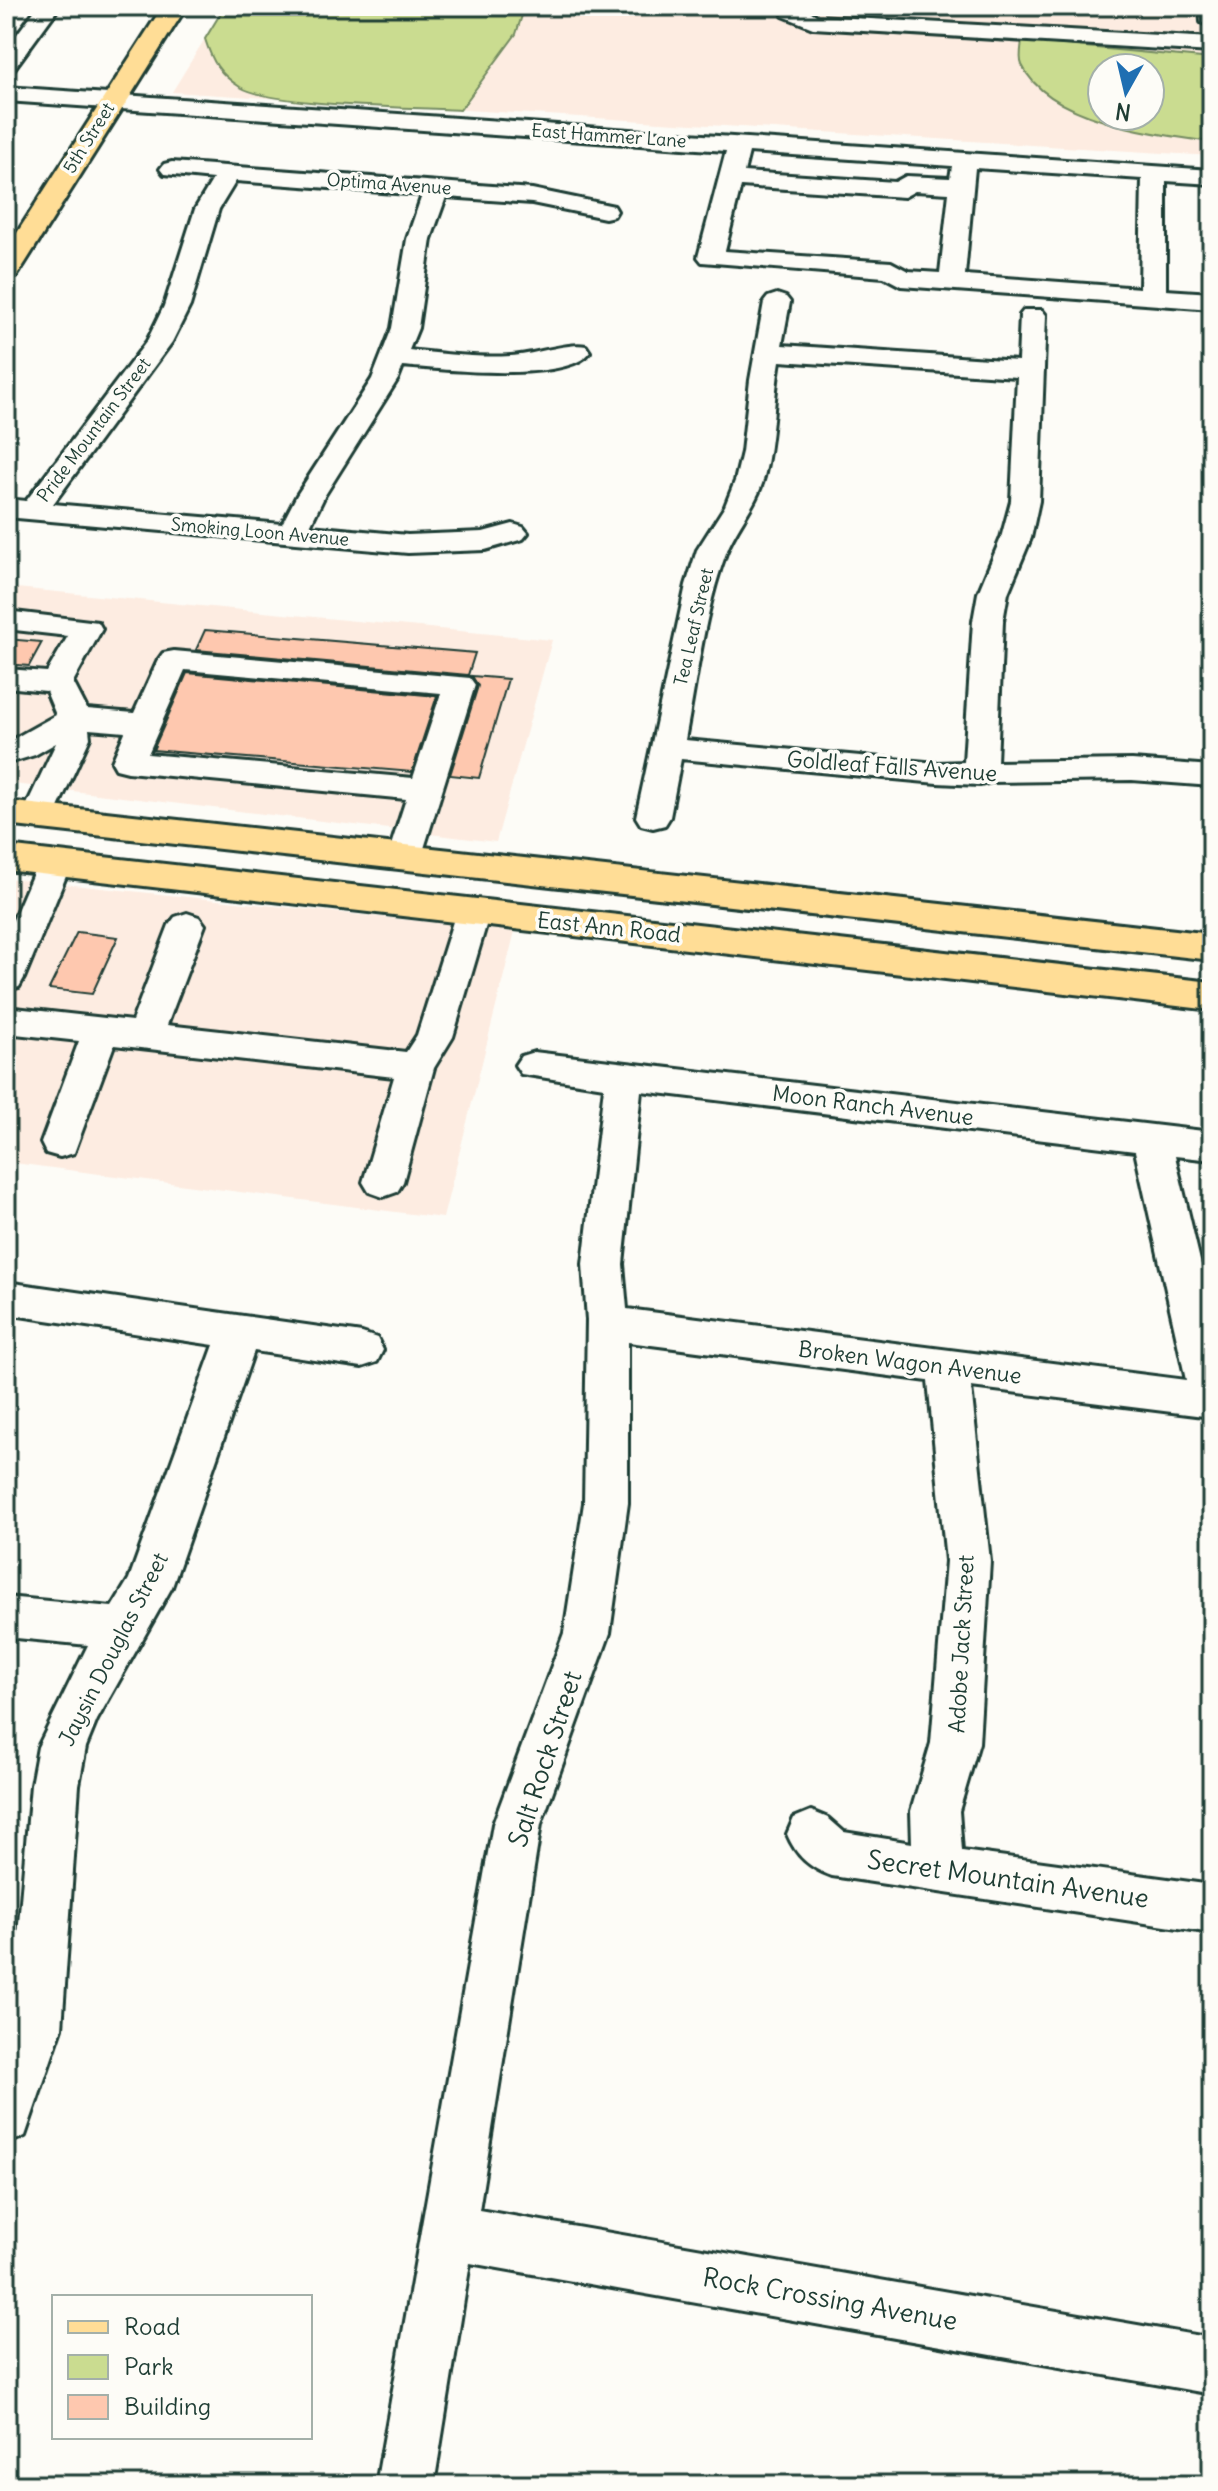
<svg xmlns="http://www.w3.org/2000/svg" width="1218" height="2491" font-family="Delius,sans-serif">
  <rect width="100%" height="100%" fill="#fdfcf7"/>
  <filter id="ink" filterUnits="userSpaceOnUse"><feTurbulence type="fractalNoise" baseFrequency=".0125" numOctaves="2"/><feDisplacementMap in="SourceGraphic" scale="16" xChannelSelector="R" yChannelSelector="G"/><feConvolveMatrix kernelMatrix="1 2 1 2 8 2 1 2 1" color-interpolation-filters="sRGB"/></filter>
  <g filter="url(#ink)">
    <g fill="#fdece1" fill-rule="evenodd">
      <path d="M225 6H1212V156L172 92ZM1102 68H1150V116H1102Z"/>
      <polygon points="6,587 552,640 496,842 6,783"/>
      <polygon points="6,878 515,931 443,1218 6,1162"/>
    </g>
    <g fill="#cadc90" stroke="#748c62" stroke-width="2" fill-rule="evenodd">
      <path d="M225 6H525L516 34 460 110C414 107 274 107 240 87 219 74 212 61 205 39Z"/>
      <path d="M1022 41 1212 59V142C1158 135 1048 121 1022 65 1019 59 1021 49 1022 41ZM1102 68H1150V116H1102Z"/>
    </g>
    <g fill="#fec8af" stroke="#1f3d34" stroke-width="2">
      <polygon points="205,630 475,653 468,675 196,650"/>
      <polygon points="6,639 42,642 29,666 6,664"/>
      <polygon points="187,673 437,696 412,772 153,750"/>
      <polygon points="472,676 508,679 479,778 450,775 478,686"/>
      <polygon points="77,932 118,937 92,994 49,989"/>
    </g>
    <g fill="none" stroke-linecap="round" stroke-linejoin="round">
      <g stroke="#1f3d34" stroke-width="6">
        <g id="minor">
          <polygon points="38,6 60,6 14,69 6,71 6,49"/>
          <polygon points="781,6 803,6 817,16 1212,38 1212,52 813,28 783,16"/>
          <polygon points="1200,6 1212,6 1212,28 1201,22"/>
          <path d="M6 87 1212 170V184L1166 181V290L1212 293V309L901 286 884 277 702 262 698 257 726 151 6 101ZM749 152 952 166 950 178 906 176 895 182 744 172ZM975 168 1142 179 1140 288 965 275ZM741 186 904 197 915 191 949 193 940 273 908 271 891 262 725 251Z"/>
          <path d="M172 162 532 189 614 206 617 211 614 216 605 218 532 203 446 197 431 239 418 328 409 350C443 354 477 358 511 356 533 355 569 342 586 346L590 352C568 384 439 369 403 366L398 379 325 495 310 526 408 535 483 532 513 524 523 527 528 533 523 539 485 550 408 553 6 517V499L26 501 147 341 164 306 195 209 213 179 164 174 160 169 164 164ZM236 181 422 195 407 239 392 328 372 379 297 495 282 524 53 504 172 342 190 306 219 209Z"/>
          <path d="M777 294 786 297 790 302 782 345 1018 361 1020 315 1024 310H1042L1046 315 1039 501 1031 538 1008 593 1003 621 997 762 1132 760 1212 766V786L1132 780 991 782 980 785 937 783 681 759 670 817 665 825 653 828 641 825 636 817 686 585 697 550 725 506 735 481 742 452 750 380 764 302 768 297ZM780 361 1017 377 1011 501 1001 538 978 593 973 621 964 762 937 763 685 740C697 678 704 612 726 553 736 526 757 505 764 477 774 439 773 399 780 361Z"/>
          <path d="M6 611 98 622 102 629 73 682 87 709 134 713 158 660 163 653 174 651 470 678 475 685 421 858 416 866 404 869 392 866 387 858 406 799 128 772 116 769 112 762 125 732 89 729 90 738 50 825 38 828 26 825 21 817 56 743 35 755 6 764V743L56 715 46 691 6 687V669L47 672 68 636 6 629ZM185 670 441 693 413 778 148 754Z"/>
          <polygon points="54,853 66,856 71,864 24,978 19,987 6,990 6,936 37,864 42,856"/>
          <polygon points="473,900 485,904 490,912 453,1037 434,1068 403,1182 397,1192 383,1197 369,1192 363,1182 394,1077 114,1045 74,1153 60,1157 46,1153 41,1143 79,1041 6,1033 6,1007 132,1021 169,925 175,917 187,913 199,917 205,925 167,1025 406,1052 417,1035 456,912 461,904"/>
          <path d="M534 1052 1212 1132V1160L1175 1156 1212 1311V1417L971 1387 990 1561 979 1743 959 1811 962 1851 1212 1885V1933L832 1876C810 1868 796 1856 787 1834L794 1818 811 1811 828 1818 844 1832 912 1843 911 1811 931 1743 946 1561 928 1381 628 1342V1503L610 1633 541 1824 479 2210 1212 2338V2394L470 2263 434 2485H376L493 1824 564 1633 584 1503 587 1320 583 1264 604 1087 521 1074 515 1065 521 1056ZM641 1091 1135 1151 1186 1380 627 1309 623 1264Z"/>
          <polygon points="6,1282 362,1333 377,1338 383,1350 377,1362 362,1367 254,1351 172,1587 97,1720 86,1747 79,1785 62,2028 25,2136 6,2144 6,2040 10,2028 31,1785 38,1747 88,1645 6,1637 6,1597 112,1607 129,1579 214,1345 6,1314"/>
        </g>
      </g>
      <g stroke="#1f3d34" stroke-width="6">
        <g id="major">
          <polygon points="163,6 187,6 20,271 16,277 6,279 6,250"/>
          <polygon points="6,801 1212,934 1212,960 6,825"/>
          <polygon points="6,846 1212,982 1212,1010 6,870"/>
        </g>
      </g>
      <use href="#minor" fill="#fdfcf7" fill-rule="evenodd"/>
      <use href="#major" fill="#ffdd96" fill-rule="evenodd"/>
    </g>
  </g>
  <g text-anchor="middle" stroke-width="7" stroke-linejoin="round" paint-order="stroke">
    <g font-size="18" fill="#1f3d34" stroke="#fdfcf7">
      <text transform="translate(609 136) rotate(4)" y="6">East Hammer Lane</text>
      <text transform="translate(89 138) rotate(-58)" y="6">5th Street</text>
      <text transform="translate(389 184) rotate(4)" y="6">Optima Avenue</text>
      <text transform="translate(94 430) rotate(-53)" y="6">Pride Mountain Street</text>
      <text transform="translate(260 532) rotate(5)" y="6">Smoking Loon Avenue</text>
      <text transform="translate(694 627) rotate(-77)" y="6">Tea Leaf Street</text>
    </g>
    <g font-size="22" fill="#1f3d34" stroke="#fdfcf7">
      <text transform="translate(892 766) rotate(4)" y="8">Goldleaf Falls Avenue</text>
      <text transform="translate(609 927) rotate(6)" y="8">East Ann Road</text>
      <text transform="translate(873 1105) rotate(7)" y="8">Moon Ranch Avenue</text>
      <text transform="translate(910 1362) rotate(7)" y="8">Broken Wagon Avenue</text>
      <text transform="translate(961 1644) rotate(-87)" y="8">Adobe Jack Street</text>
      <text transform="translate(113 1649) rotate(-63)" y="8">Jaysin Douglas Street</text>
    </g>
    <g font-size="26" fill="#1f3d34" stroke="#fdfcf7">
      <text transform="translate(545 1759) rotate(-72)" y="9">Salt Rock Street</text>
      <text transform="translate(1008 1879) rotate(8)" y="9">Secret Mountain Avenue</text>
      <text transform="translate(830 2299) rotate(10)" y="9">Rock Crossing Avenue</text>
    </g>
  </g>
  <rect width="1218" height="2491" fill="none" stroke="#fdfcf7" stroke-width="32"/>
  <rect x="16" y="16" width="1186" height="2459" fill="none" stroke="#1f3d34" stroke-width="3" filter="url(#ink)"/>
  <rect x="52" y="2295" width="260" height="144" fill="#fdfcf7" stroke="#a4b0a9" stroke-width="2"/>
  <rect x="68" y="2321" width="40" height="12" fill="#ffdd96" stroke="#a4b0a9" stroke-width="2"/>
  <text x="124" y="2335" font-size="24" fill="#1f3d34">Road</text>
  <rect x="68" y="2355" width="40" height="24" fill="#cadc90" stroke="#a4b0a9" stroke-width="2"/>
  <text x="124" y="2375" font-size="24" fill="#1f3d34">Park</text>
  <rect x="68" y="2395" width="40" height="24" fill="#fec8af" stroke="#a4b0a9" stroke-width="2"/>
  <text x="124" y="2415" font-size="24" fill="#1f3d34">Building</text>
  <g transform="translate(1126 92) rotate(188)"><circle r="38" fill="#fdfcf7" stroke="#a4b0a9" stroke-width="2"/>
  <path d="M0-6L14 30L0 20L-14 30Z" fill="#1f6fb2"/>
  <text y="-12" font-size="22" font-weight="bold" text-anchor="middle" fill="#1f3d34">N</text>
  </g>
</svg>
